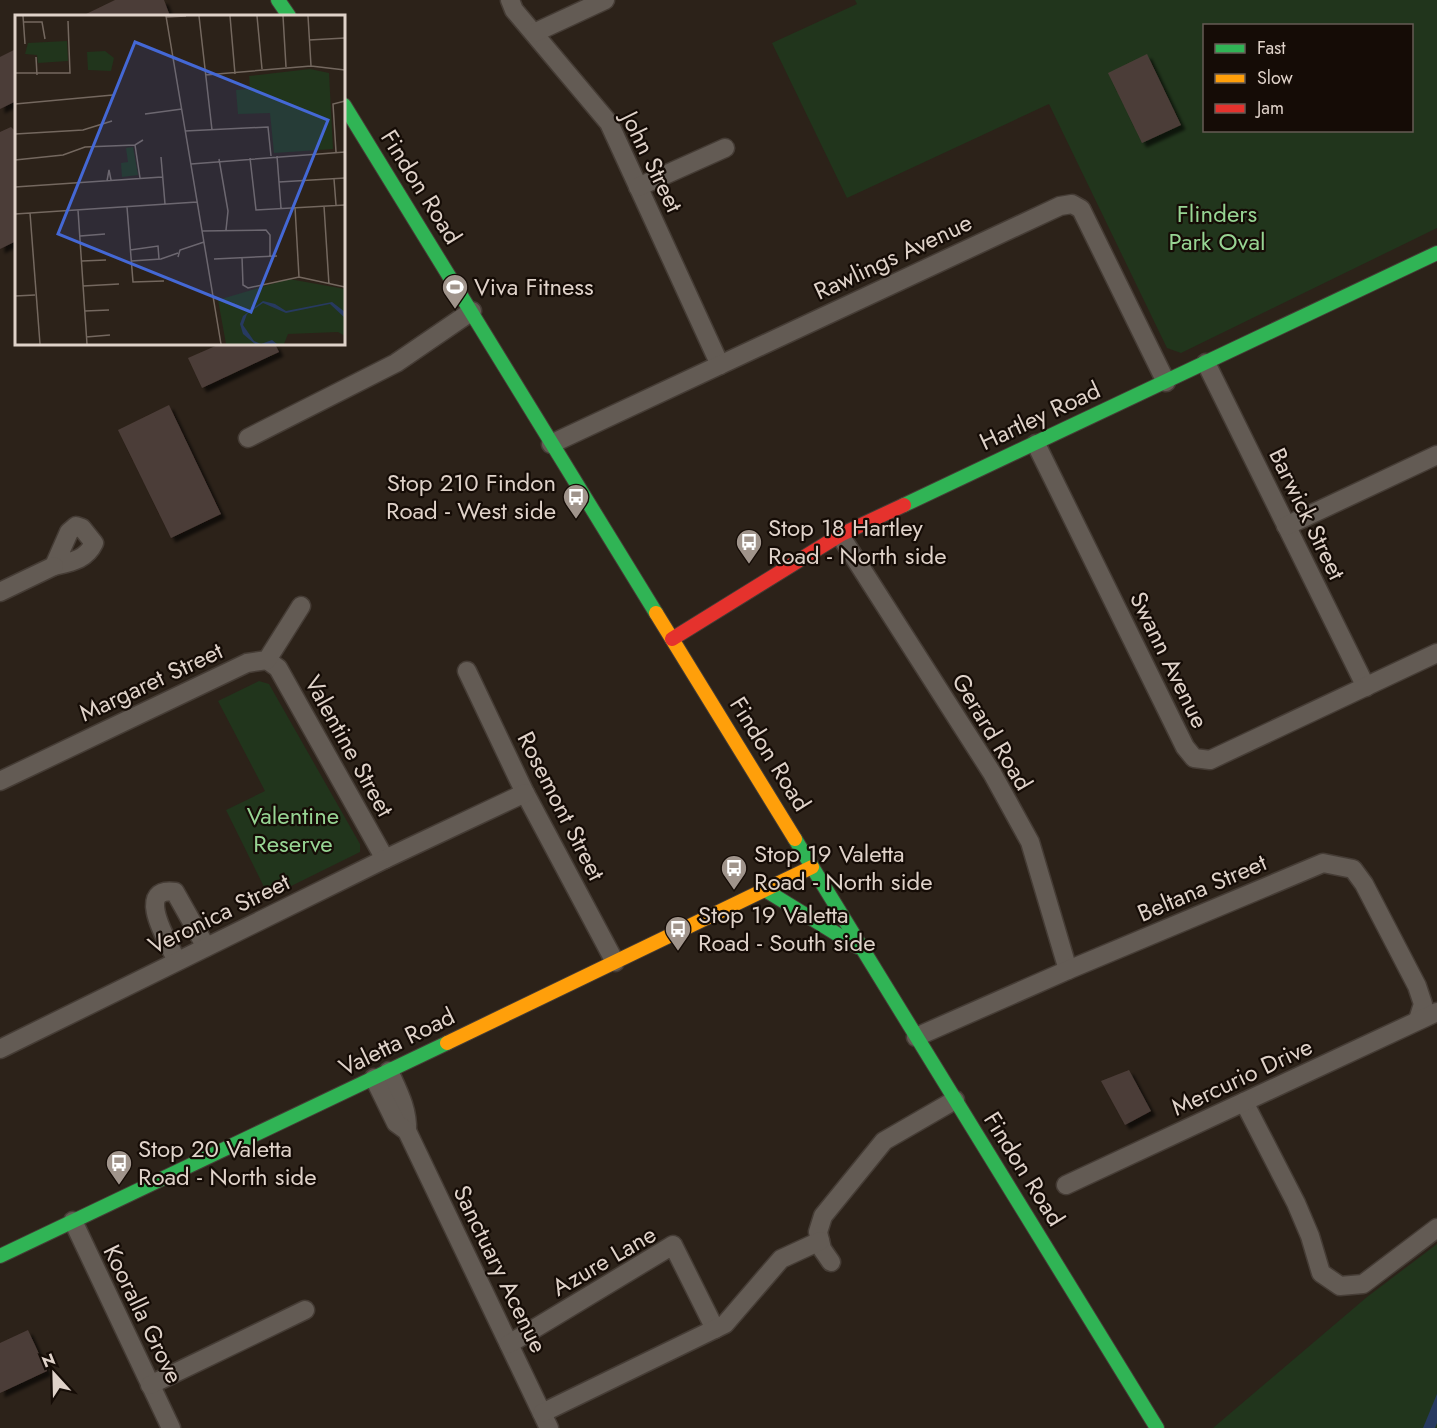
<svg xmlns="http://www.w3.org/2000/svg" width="1437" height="1428" font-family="Jost,sans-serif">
  <defs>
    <filter id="shadow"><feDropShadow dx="4.5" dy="4.5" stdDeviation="1.5" flood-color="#0009"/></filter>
  </defs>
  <rect width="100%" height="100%" fill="#2c2219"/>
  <g fill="#21351c" fill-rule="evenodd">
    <path d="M855 0H1437V228L1181 353 1167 348 1049 104 847 198 772 43 857 4ZM1204 26H1412V130H1204Z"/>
    <polygon points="259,681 269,684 360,844 360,852 269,897 226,810 265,791 218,701"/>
    <polygon points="1437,1244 1437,1428 1213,1428 1367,1297"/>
  </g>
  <polygon fill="#273a60" points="1437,1394 1437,1423 1435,1428 1423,1428"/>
  <g fill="#4c3d38" filter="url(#shadow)">
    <polygon points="115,0 164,0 170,16 82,16"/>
    <polygon points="16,49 16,101 0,109 0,57"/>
    <polygon points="1147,54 1181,125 1142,143 1108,73"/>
    <polygon points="11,127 16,132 16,241 0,249 0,132"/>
    <polygon points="220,344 275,344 279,352 202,388 188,358"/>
    <polygon points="169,405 221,514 171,538 118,430"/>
    <polygon points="1129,1070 1151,1111 1125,1125 1101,1081"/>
    <polygon points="28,1330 47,1371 0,1393 0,1343"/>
  </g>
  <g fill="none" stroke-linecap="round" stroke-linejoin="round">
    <g stroke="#453c35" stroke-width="21">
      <g id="street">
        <polyline points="510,0 514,10 609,123 720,365"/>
        <polyline points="534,33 605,0"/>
        <polyline points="638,187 725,148"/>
        <polyline points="1206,363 1366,687"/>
        <polyline points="248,438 396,363 472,311"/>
        <polyline points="551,444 1060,206 1072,204 1081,209 1166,382"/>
        <polyline points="1036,444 1185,747 1194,758 1210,760 1437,653"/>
        <path d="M76 526 82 528 94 543C86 560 71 562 54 566L69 532Z"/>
        <polyline points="1286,526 1437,455"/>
        <polyline points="840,535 992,773 1030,842 1068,970"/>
        <polyline points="0,592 54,566"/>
        <polyline points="267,660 278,668 385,859"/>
        <polyline points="467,671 525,793 615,962"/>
        <polyline points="0,781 247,663 267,660 301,606"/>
        <path d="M177 961C169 944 133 886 175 892L206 947"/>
        <polyline points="916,1037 1068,970 1323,863 1353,869 1364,884 1417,986 1423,1004 1418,1020"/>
        <polyline points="0,1049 385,859 525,793"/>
        <path d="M389 1071C398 1091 408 1109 407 1131"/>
        <polyline points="374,1078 396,1123 407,1131 549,1428"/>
        <polyline points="1244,1102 1296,1203 1310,1236 1321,1273 1340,1286 1363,1284 1437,1228"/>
        <polyline points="1066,1185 1437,1012"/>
        <polyline points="73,1221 171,1428"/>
        <polyline points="831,1262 822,1249 818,1232 823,1216 884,1141 955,1100"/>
        <polyline points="509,1344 673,1245 715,1329"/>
        <polyline points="150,1385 305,1310"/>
        <polyline points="542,1413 725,1324 781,1259 820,1241"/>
      </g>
    </g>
    <g stroke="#453c35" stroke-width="16">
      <g id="fast">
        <polyline points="278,0 289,16"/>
        <polyline points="344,105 656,613"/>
        <polyline points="904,505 1437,253"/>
        <polyline points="795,839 1157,1428"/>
        <polyline points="765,890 858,947"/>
        <polyline points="0,1256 447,1043"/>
      </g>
    </g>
    <g stroke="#453c35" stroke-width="16">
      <g id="slow">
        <polyline points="656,613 795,839"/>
        <polyline points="447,1043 812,867"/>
      </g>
    </g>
    <g stroke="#453c35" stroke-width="16">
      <polyline id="jam" points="672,639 840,535 904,505"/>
    </g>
    <use href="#street" stroke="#635b54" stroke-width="18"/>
    <use href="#fast" stroke="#30b455" stroke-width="14"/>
    <use href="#slow" stroke="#ff9f0a" stroke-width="14"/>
    <use href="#jam" stroke="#e5322d" stroke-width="14"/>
  </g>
  <defs>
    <g id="stadium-pin" transform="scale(1.35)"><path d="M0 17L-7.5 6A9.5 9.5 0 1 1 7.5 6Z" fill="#a0948b" stroke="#150c06"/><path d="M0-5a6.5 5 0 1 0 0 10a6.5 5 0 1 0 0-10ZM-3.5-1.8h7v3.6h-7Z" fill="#fff"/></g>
    <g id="bus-pin" transform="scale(1.35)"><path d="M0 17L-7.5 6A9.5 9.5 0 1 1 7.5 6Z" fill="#a0948b" stroke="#150c06"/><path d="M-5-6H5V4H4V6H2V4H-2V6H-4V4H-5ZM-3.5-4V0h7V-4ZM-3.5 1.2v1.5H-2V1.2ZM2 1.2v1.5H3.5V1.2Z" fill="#fff"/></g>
  </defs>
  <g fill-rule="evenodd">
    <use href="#stadium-pin" x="455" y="287"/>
    <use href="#bus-pin" x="576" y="497"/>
    <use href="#bus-pin" x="749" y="542"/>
    <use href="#bus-pin" x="734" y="868"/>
    <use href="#bus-pin" x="678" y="929"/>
    <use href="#bus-pin" x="119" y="1163"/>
  </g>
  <g text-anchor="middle" stroke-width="4.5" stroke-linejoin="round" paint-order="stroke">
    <g font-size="24" fill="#dfd2c9" stroke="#150c06">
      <text transform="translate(652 162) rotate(64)" y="8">John Street</text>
      <text transform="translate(421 187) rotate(58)" y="8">Findon Road</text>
      <text transform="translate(893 257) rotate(-25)" y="8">Rawlings Avenue</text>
      <text transform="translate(1040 416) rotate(-25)" y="8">Hartley Road</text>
      <text transform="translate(1307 514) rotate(64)" y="8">Barwick Street</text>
      <text transform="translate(1169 660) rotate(64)" y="8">Swann Avenue</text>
      <text transform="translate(151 682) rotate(-25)" y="8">Margaret Street</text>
      <text transform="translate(992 732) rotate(59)" y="8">Gerard Road</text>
      <text transform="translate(349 746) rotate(61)" y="8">Valentine Street</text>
      <text transform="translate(770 754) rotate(58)" y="8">Findon Road</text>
      <text transform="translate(561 806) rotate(63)" y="8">Rosemont Street</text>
      <text transform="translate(1202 888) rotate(-23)" y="8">Beltana Street</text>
      <text transform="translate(219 914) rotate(-26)" y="8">Veronica Street</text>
      <text transform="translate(397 1042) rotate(-26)" y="8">Valetta Road</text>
      <text transform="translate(1242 1077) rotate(-25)" y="8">Mercurio Drive</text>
      <text transform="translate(1024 1169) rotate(58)" y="8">Findon Road</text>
      <text transform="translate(604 1261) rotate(-30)" y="8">Azure Lane</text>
      <text transform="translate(500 1269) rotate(64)" y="8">Sanctuary Acenue</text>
      <text transform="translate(143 1314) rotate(64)" y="8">Kooralla Grove</text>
    </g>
    <g font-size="24" fill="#97d493" stroke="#150c06">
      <text x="1217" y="222">Flinders<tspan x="1217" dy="28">Park Oval</tspan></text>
      <text x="293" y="824">Valentine<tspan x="293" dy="28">Reserve</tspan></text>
    </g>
    <g font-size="24" fill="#dfd2c9" stroke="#150c06" text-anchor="start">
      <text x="474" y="295">Viva Fitness</text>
      <text x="556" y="491" text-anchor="end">Stop 210 Findon<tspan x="556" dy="28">Road - West side</tspan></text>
      <text x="768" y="536">Stop 18 Hartley<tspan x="768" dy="28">Road - North side</tspan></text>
      <text x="754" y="862">Stop 19 Valetta<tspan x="754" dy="28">Road - North side</tspan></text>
      <text x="698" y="923">Stop 19 Valetta<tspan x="698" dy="28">Road - South side</tspan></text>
      <text x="138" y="1157">Stop 20 Valetta<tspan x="138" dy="28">Road - North side</tspan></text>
    </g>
  </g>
  <g transform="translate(15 15)">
    <rect width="330" height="330" fill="#2c2219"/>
    <path d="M52 26 53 46 23 48 22 40 10 39 13 28ZM90 36 99 43 96 56 73 55 72 37ZM295 54 314 58 318 134 259 138 255 98 223 99 221 75 235 74 234 61ZM118 132 123 160 107 162 106 148 113 147 111 133ZM274 264 330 274V321L323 317 273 319 269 329H211L203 285Z" fill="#21351c"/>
    <path d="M248 286 260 289 271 296 317 287 330 297V303L315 289 271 298 248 288 232 299 228 310 239 326 246 329 257 325 262 329H240L228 319 225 309 228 301Z" fill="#273a60"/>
    <path fill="none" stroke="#74685f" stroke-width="1.5" d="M8 1 10 29M151 1 206 329M184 1 197 115M215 1 220 59M242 1 247 54M268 1 271 52M293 1 296 51M151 2 171 1M8 7H27L30 24M294 25 330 23M21 42 22 60M0 58H55L53 6M190 60 296 51 330 55M0 89 98 80M130 99 167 94M170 116 253 112 256 141M0 119 68 115 97 106M120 130 125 163M321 137 318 89 330 86M262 141 266 193M146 142 150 189M235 143 241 195 330 190M204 144 213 196 211 215M0 145 48 140 70 132 120 130 128 125M176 149 330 137M319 164 321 190M92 166 94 155 96 165M264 167 330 163M0 172 147 162M309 191 314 270M112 192 118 267 149 266M280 192 284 262M63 195 72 329M15 198 25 329M0 199 182 187M187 216 251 215 255 220V241M65 221 90 219M115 235 143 231 144 244M163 242 165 235 189 227M227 242 228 270 233 273 284 262 330 272M199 244 262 241M67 246 91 245M116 246 146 244 163 238M68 271 104 269M0 281 20 280M70 296 94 295M71 322 95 320"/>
    <path fill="#4468d5" fill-opacity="0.15" stroke="#4468d5" stroke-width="3" d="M120 27 313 105 236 297 43 219Z"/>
    <rect width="330" height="330" fill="none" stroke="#dfd2c9" stroke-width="3"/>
  </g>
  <rect x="1203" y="24" width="210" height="108" fill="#150c06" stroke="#665b54" stroke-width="1.5"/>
  <rect x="1215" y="44" width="30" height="9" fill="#30b455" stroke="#665b54" stroke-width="1.5"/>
  <text x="1257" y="54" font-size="18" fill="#dfd2c9">Fast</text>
  <rect x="1215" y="74" width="30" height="9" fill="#ff9f0a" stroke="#665b54" stroke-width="1.5"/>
  <text x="1257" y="84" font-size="18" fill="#dfd2c9">Slow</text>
  <rect x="1215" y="104" width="30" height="9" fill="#e5322d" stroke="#665b54" stroke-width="1.5"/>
  <text x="1257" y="114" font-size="18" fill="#dfd2c9">Jam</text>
  <g transform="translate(54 1374) rotate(338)" stroke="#150c06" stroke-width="4.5" paint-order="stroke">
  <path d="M0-4.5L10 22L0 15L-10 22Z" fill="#dfd2c9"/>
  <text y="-9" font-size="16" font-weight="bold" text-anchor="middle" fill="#dfd2c9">N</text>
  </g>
</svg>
